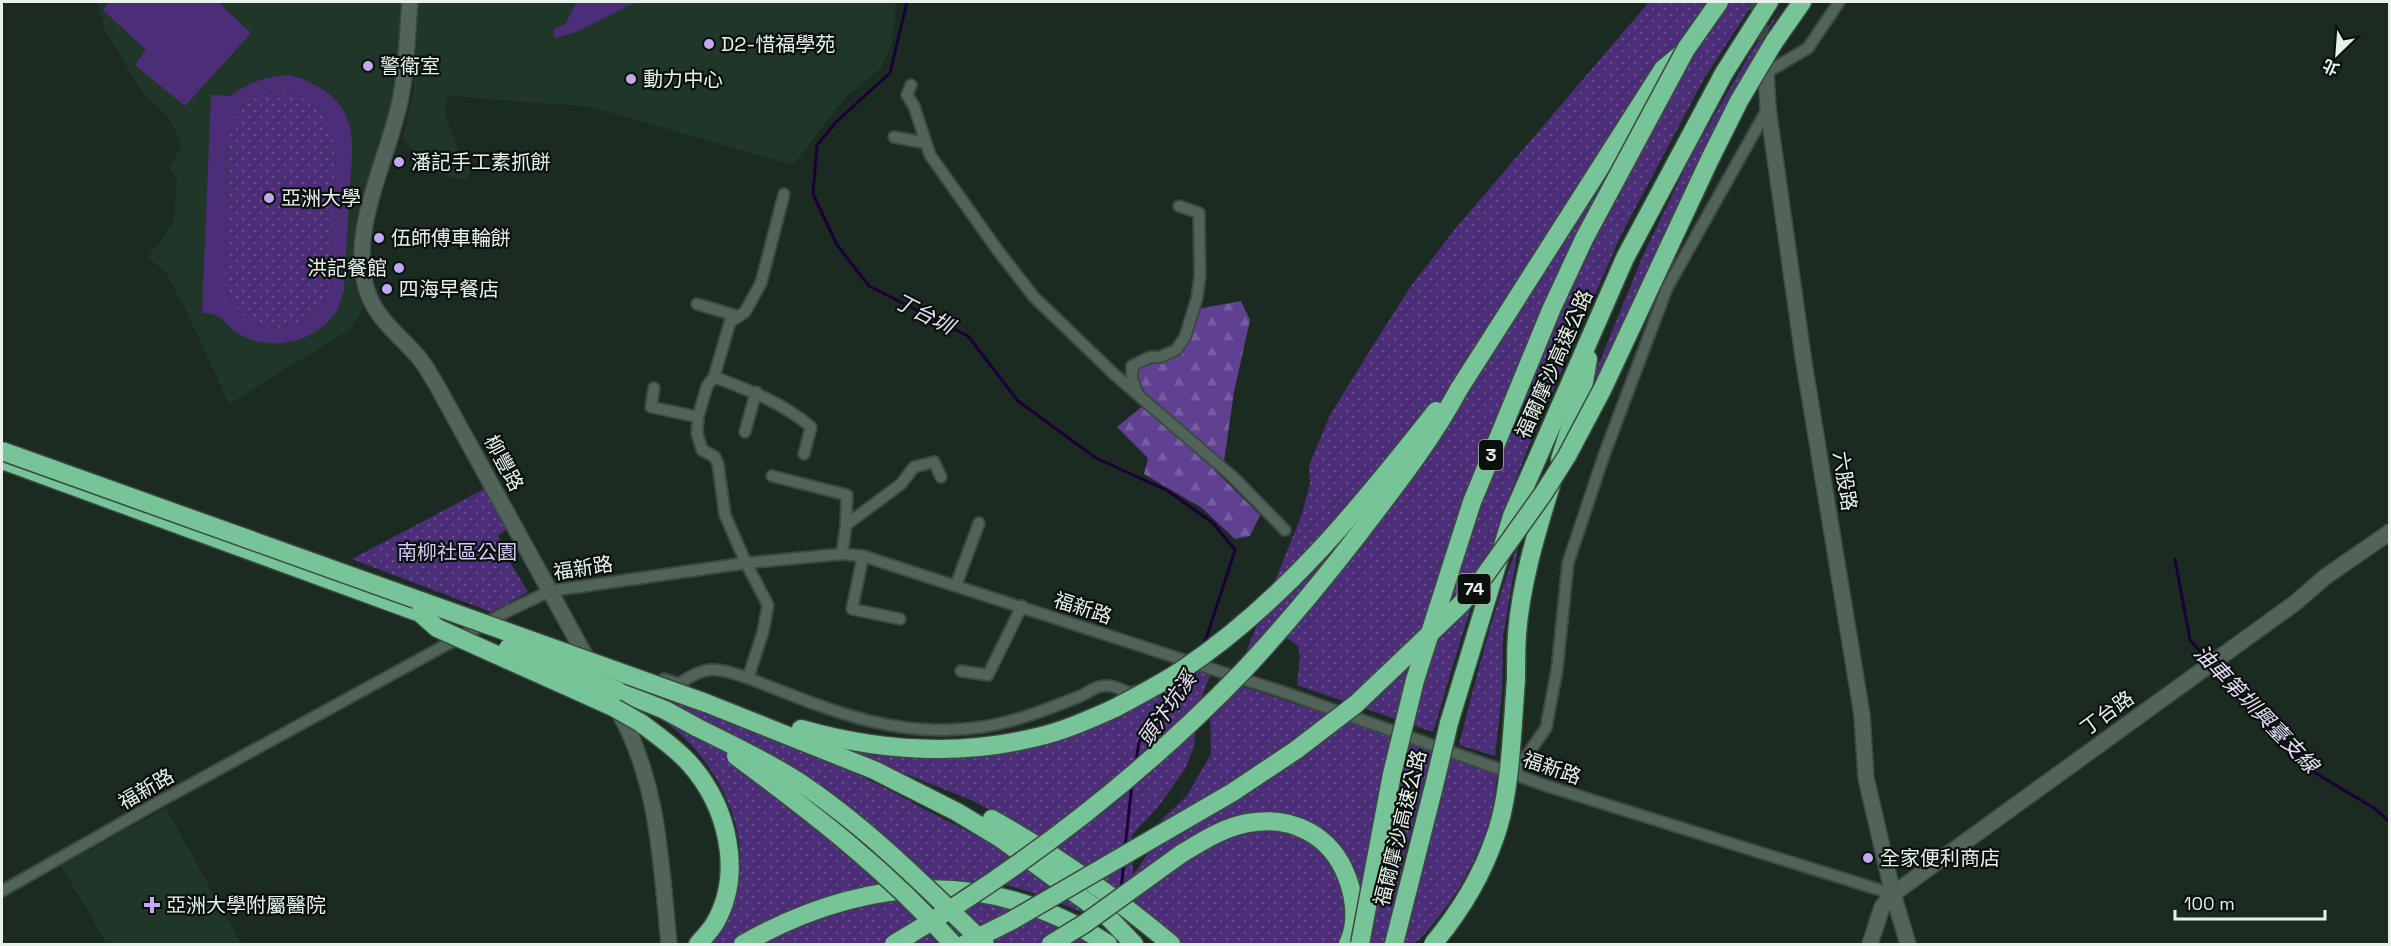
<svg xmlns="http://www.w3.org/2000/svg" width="2391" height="946" font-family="'Space Grotesk','Noto Sans TC',sans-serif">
  <defs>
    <pattern id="grass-dots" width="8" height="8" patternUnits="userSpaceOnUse" patternTransform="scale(1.5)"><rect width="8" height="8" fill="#4c2e78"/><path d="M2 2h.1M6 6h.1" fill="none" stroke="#664d8b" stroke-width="1.8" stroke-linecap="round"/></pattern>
    <pattern id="forest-firs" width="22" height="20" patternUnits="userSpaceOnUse" patternTransform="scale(1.5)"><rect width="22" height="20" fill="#5f4091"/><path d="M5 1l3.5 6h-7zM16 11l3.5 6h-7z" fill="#765ca1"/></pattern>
  </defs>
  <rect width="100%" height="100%" fill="#1b2b21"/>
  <g fill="#1f3629">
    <polygon points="97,2 403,2 398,71 390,117 356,217 352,272 363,309 352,328 229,404 185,308 166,273 148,257 173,224 177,179 169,167 182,146 169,118 144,95 105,31"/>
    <polygon points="419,2 896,2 892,43 881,68 846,97 793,165 591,107 448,96 444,111 462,160 473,168 467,180 449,177 434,170 421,161 403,137 413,92"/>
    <polygon points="166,808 241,944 107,944 61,866"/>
  </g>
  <g fill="url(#grass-dots)">
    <polygon points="1649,2 1749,2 1750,8 1705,77 1621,235 1528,448 1505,508 1463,632 1433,732 1297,685 1300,657 1298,646 1272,627 1242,662 1302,514 1310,483 1309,466 1330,415 1369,352 1411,286 1455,229"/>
    <polygon points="1780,9 1714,135 1581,417 1594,375 1644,253 1694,150 1751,52"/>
    <path d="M279 92C314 96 326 112 335 145L331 286C312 340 241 343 225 286L227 135 243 106 255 98Z"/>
    <polygon points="486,488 509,528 498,535 510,562 528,592 491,612 352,559"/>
    <path d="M1519 541 1503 637 1502 693 1495 756 1459 745C1476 676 1494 608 1519 541Z"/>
    <path d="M601 662 680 688 676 703C742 726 808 751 871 781 893 791 914 804 936 815 988 841 1043 870 1084 913 1057 903 1029 890 1001 884 954 876 870 885 824 899L863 906 897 900 949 896 1012 909 1039 917 1099 944H706C717 931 727 919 733 902 757 840 720 766 672 727 657 715 635 708 618 701Z"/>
    <path d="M1190 669 1211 673 1199 704 1194 747 1185 769 1158 807 1132 835 1133 875 1149 852 1162 819 1186 797 1211 754 1210 709 1219 679 1424 746 1497 774C1495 788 1495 803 1491 816 1478 862 1451 906 1419 940L1413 944H1403L1442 779 1426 776 1405 854 1385 944H1182L1134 904 1097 878 1077 860 1024 827 971 800 831 744 1016 747Z"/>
  </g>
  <g fill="url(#forest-firs)">
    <path d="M1241 301 1250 320 1234 392 1224 461 1142 392 1135 378 1139 367C1189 357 1182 354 1197 309Z"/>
    <polygon points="1145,404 1173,429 1260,515 1250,536 1235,539 1202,508 1144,474 1148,458 1117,427"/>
  </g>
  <g fill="#4c2e78" fill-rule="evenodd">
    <polygon points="110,2 218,2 251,33 185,106 135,65 146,50 103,10"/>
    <polygon points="577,2 636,2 576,32 555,38 554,29 565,24"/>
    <path d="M290 75C314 82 340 95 348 121 355 141 351 165 350 185 348 220 346 255 344 290 341 297 340 306 336 312 315 344 267 353 236 332 220 321 225 314 202 313L211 95 231 96C249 82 267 76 290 75ZM279 92C314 96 326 112 335 145L331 286C313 340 241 343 225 286L227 135 243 106 255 98Z"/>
  </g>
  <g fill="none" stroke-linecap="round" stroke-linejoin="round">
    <g stroke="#1a0037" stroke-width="3">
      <polyline points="907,2 890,73 836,122 817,145 813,194 837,245 869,286 968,336 1018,401 1096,458 1168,491 1213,523 1235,550 1204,645"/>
      <polyline points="2175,559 2190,640 2208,660"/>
      <polyline points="2214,668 2312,771 2374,808 2390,822"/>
      <polyline points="1136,761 1139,742 1193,679 1196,668"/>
      <polyline points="1125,847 1132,785"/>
      <polyline points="1121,889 1124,863"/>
    </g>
    <polyline stroke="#3a493f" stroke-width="15" stroke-dasharray="15 8" stroke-linecap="butt" points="1757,2 1765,64"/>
    <g stroke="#3b4941" stroke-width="14">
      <g id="street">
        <polyline points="1766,73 1808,48 1839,2"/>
        <polyline points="911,85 907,95 914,106 930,155 999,252 1034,297 1115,375 1233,477 1285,530"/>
        <polyline points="894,137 926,143"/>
        <polyline points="697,304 737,316"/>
        <path d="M714 377C749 390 783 403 811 427L804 454"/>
        <polyline points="654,388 651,407 698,417"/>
        <polyline points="1137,392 1132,379 1132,366 1150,357 1160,357 1176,350 1185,337 1197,298 1200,276 1199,213 1179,206"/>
        <polyline points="745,432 756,392"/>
        <polyline points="772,476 847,495 846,525 842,554"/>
        <polyline points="846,525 901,484 914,467 934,462 941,477"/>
        <polyline points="863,556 852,609 900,619"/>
        <polyline points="956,585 979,523"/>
        <polyline points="961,671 988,675 1022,606"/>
        <path d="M748 678C827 709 895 740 982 727 1015 722 1048 709 1078 697 1087 694 1095 686 1103 686 1113 685 1120 689 1129 693L1137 691"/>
        <path d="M664 679 679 684C707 664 717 668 748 678L763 632 768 605 746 563 725 515 718 464 715 457 702 450 697 433 698 417 707 386 714 377 730 322 745 312 761 283 784 194"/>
        <polyline points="1514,774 1546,728 1557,670 1568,563 1604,455 1667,288 1768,108"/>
        <polyline points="2,891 155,804 508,611 550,591 746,563 842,554 863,556 1289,694 1547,786 1893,894"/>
      </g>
    </g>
    <g stroke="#3b4941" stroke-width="18">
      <g id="secondary">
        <path d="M410 2C407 35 407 69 400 101 388 160 345 237 369 296 380 323 402 337 420 359 426 366 430 375 435 382L591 666"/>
        <polyline points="1766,73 1768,108 1804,363 1862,715 1866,778 1893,894 1908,944"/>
        <path d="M617 709C659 780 661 865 669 944"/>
        <polyline points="1870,944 1882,907 1893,894 2295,603 2325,577 2390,532"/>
      </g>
    </g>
    <g stroke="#3b4941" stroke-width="21">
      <g id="highway">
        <polyline points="1774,42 1802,2"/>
        <polyline points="1459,389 1663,69 1685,51"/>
        <polyline points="1560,459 1583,388 1588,359"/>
        <polyline points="2,460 420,613"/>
        <path d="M1516 680C1516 665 1516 649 1517 634 1521 583 1536 534 1551 485"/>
        <polyline points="618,691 665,710 698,728"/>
        <polyline points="706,703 874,770 957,812 1000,838 1109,918 1134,944"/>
        <path d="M641 723C658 736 676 748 690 764 727 806 744 872 715 923 711 930 704 937 698 944"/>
        <polyline points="1449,723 1512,516 1625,258 1724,73 1769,2"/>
        <path d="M801 729C879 751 957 757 1037 737 1064 731 1090 719 1115 708"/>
        <path d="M992 819C1056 855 1115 897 1171 944"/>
        <path d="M1181 854C1201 842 1224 827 1248 823 1292 815 1331 835 1347 877 1355 898 1358 924 1348 944"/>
        <path d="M743 944C864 876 988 866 1108 944"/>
        <polyline points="1394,944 1434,786"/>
      </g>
    </g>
    <use href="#street" stroke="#526459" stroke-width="10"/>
    <use href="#secondary" stroke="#526459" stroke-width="15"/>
    <use href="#highway" stroke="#76c498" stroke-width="18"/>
    <g stroke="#3b4941" stroke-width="21" stroke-linecap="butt">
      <g id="highway-bridge">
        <polyline points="2,451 706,703"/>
        <polyline points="420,613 437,628 613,707 641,723"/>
        <polyline points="508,648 618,691"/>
        <path d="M1115 708C1137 696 1161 684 1182 670 1284 602 1361 506 1436 411"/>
        <path d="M698 728C732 745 767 761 799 782 867 827 926 887 985 944"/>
        <path d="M736 756C815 815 887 870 953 944"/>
        <polyline points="1434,786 1449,723"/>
        <path d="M894 944C1021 869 1141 777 1244 670 1285 626 1324 579 1361 531 1396 485 1431 441 1459 389"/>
        <polyline points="965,944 1011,921 1233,792 1296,750 1356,704 1461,604 1483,578 1543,494 1567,456 1603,388 1710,159 1739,101 1774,42"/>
        <polyline points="1051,944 1084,924 1181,854"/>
        <polyline points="1360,944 1392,774 1415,680 1472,502 1551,310 1584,239 1686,49 1719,2"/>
        <path d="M1433 944C1459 913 1482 875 1495 837 1511 794 1512 727 1516 680"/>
      </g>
    </g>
    <use href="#highway-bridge" stroke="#76c498" stroke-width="18"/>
  </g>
  <g fill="#c1a8f3" stroke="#0a110d" stroke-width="2">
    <circle cx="709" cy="44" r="6"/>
    <circle cx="368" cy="66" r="6"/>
    <circle cx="631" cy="79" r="6"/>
    <circle cx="399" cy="162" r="6"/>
    <circle cx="269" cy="198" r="6"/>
    <circle cx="379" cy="238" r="6"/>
    <circle cx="399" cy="268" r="6"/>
    <circle cx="387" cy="289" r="6"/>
    <circle cx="1868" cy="858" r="6"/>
    <path d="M149 896h6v6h6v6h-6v6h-6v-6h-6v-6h6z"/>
  </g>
  <g text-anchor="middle" stroke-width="4.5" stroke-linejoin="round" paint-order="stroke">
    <g fill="#0a110d" stroke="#a5aea8" stroke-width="1.5">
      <rect x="1479" y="440" width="24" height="30" rx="4.5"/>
      <rect x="1457.5" y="574" width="33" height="30" rx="4.5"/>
    </g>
    <g font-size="18" font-weight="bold" fill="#e8f2eb">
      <text x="1491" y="461">3</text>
      <text x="1474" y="595">74</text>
    </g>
    <g font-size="20" fill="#e8f2eb" stroke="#0a110d" text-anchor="start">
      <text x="721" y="51">D2-惜福學苑</text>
      <text x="380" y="73">警衛室</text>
      <text x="643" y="86">動力中心</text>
      <text x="411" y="169">潘記手工素抓餅</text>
      <text x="281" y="205">亞洲大學</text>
      <text x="391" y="245">伍師傅車輪餅</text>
      <text x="387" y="275" text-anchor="end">洪記餐館</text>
      <text x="399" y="296">四海早餐店</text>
      <text x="1880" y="865">全家便利商店</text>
      <text x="166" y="912">亞洲大學附屬醫院</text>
    </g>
    <g font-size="20" fill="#e8f2eb" stroke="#0a110d">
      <text transform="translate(1554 364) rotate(-66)" y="7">福爾摩沙高速公路</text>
      <text transform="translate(504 463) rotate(62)" y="7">柳豐路</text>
      <text transform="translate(1845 481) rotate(81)" y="7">六股路</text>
      <text transform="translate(583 568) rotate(-9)" y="7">福新路</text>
      <text transform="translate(1083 608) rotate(18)" y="7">福新路</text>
      <text transform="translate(2107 713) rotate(-36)" y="7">丁台路</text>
      <text transform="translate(1552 768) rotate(19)" y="7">福新路</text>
      <text transform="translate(146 789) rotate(-30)" y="7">福新路</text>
      <text transform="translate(1400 828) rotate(-76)" y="7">福爾摩沙高速公路</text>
    </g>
    <g font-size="20" fill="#d6c8f5" stroke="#0a110d">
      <text x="457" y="559">南柳社區公園</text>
    </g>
    <g font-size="21" font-style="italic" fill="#e6e0f7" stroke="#0a110d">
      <text transform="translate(924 314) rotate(27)" y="7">丁台圳</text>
      <text transform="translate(1167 709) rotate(-55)" y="7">頭汴坑溪</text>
      <text transform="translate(2256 709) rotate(46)" y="7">油車第圳興臺支線</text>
    </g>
  </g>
  <rect width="2391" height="946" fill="none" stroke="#e8f2eb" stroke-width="6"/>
  <g transform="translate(2337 54) rotate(205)" stroke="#0a110d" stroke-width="4.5" paint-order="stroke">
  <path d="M0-4.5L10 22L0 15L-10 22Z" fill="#e8f2eb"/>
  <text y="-9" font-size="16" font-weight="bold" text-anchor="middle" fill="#e8f2eb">北</text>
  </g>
  <path d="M2175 910v9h150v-9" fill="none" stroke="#e8f2eb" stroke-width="3"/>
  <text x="2184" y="910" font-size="18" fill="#e8f2eb" stroke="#0a110d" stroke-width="4.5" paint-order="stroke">100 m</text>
</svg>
